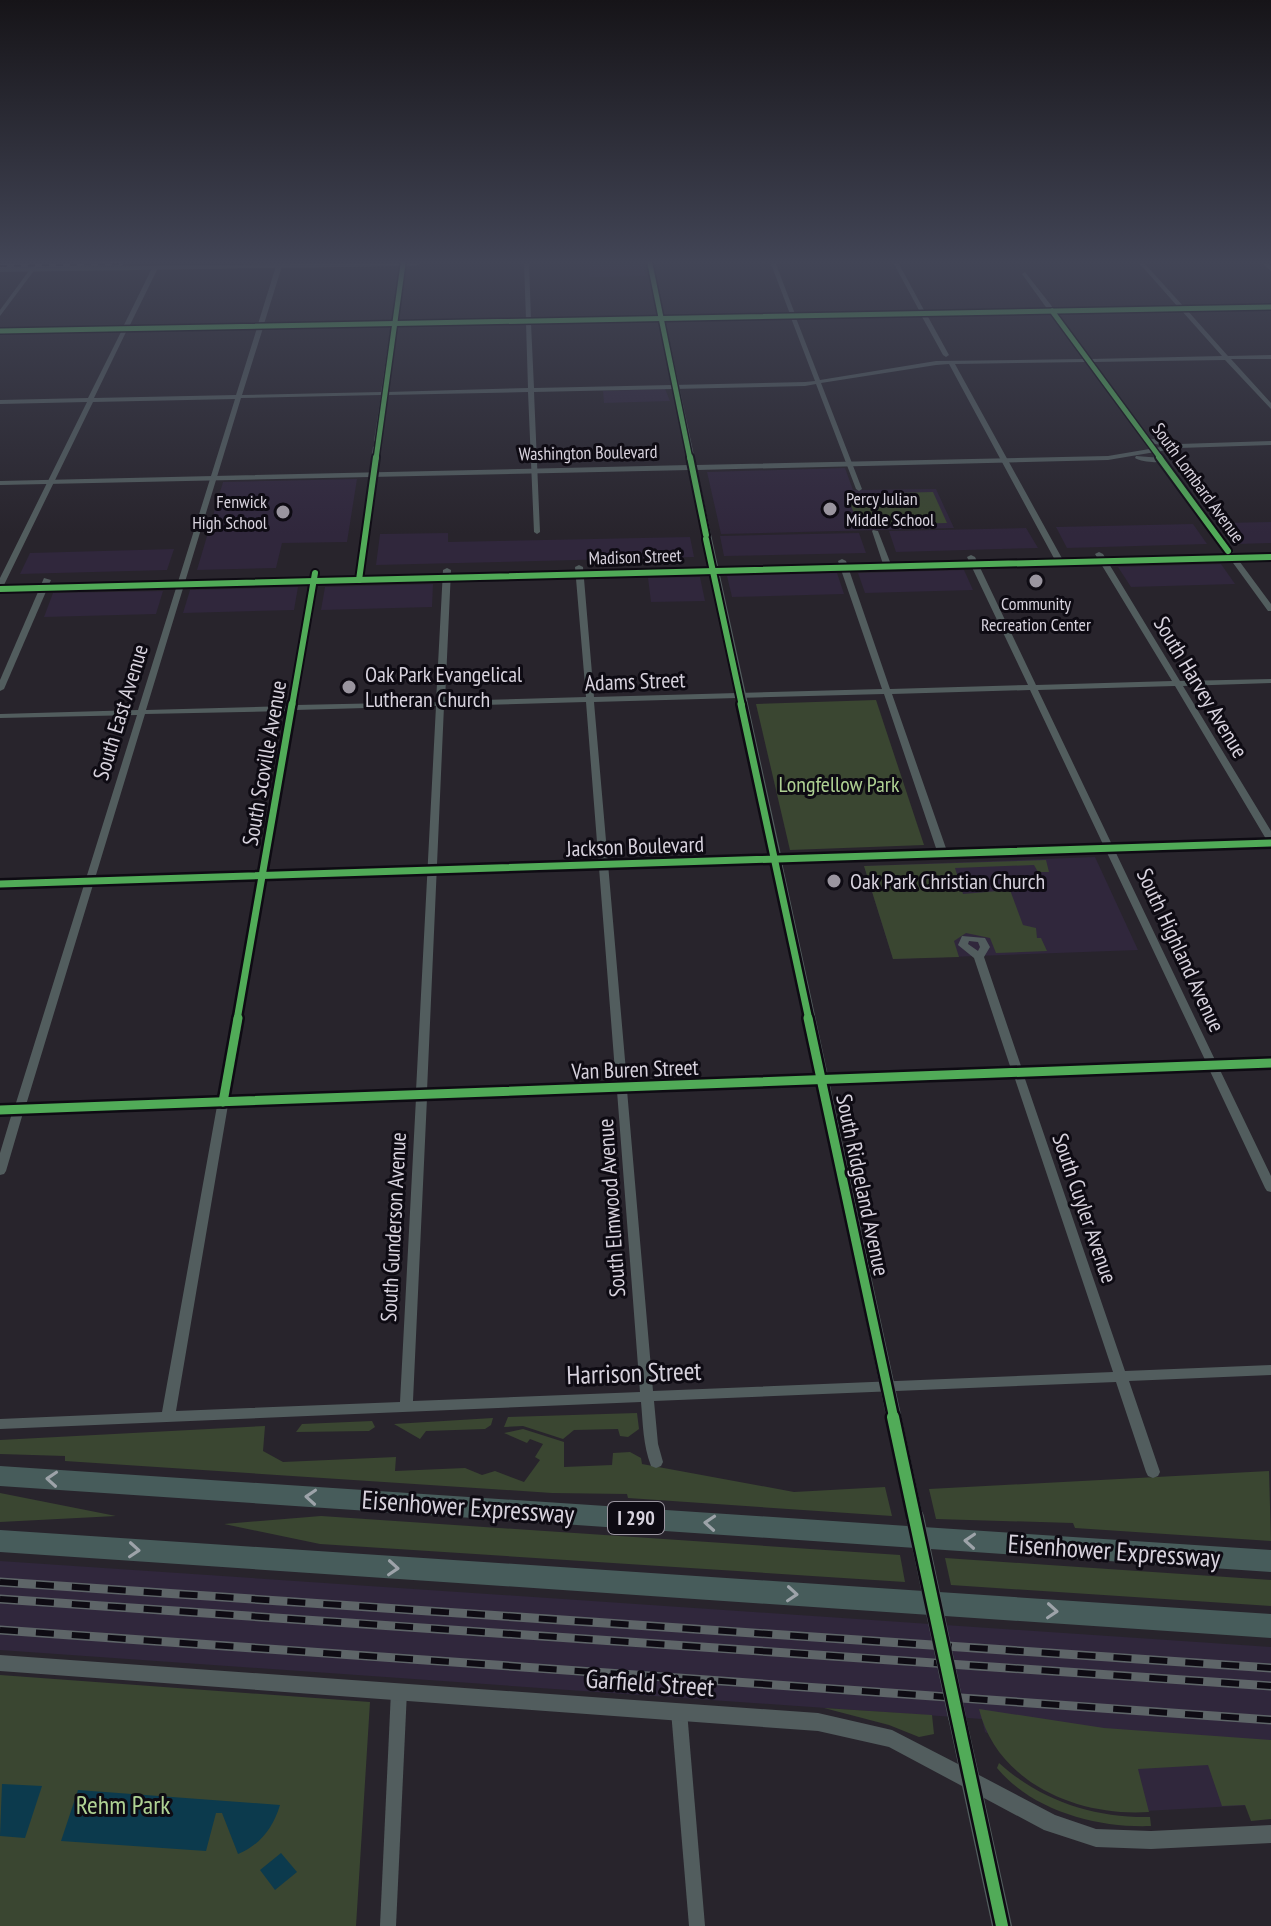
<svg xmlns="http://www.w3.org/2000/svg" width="1271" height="1926" font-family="'PT Sans Narrow',sans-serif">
  <rect width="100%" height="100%" fill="#28242c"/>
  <g fill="#30273c">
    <polygon points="588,264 643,264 646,276 590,277"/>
    <polygon points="665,389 670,401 604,403 603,391"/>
    <polygon points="845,468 853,490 936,489 954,528 721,534 707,472"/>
    <polygon points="357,479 347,542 282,543 276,568 197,570 223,482"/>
    <polygon points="1271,522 1271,543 1237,544 1221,523"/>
    <polygon points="1193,524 1207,544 1067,548 1056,527"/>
    <polygon points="1026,528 1038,548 896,552 889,531"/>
    <polygon points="448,533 448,542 690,537 694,557 376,565 380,534"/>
    <polygon points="859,533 866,553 724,556 720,536"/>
    <polygon points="174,549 167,570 20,574 30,553"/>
    <polygon points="1221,564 1235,584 1131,587 1118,567"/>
    <polygon points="964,570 973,590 865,593 858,573"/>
    <polygon points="837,573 844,594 732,597 727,576"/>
    <polygon points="700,577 705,601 651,602 648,578"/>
    <polygon points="433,584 432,607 321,610 325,587"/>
    <polygon points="298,587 294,610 183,613 190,590"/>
    <polygon points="163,591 156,614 44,617 53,593"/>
    <polygon points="1095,857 1138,950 893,959 864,866"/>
    <polygon points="0,1561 1271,1647 1271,1804 1145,1811 985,1732 982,1719 0,1650"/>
  </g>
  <g fill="#3a4631">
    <polygon points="933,492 947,523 858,525 847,494"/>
    <polygon points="876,700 924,845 790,850 756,704"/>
    <polygon points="1046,860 1049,872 1038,872 1034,865 955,868 963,894 1010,890 1023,925 1036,928 1037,938 1041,938 1047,951 996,953 990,938 966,933 954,941 959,957 893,959 864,866"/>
    <polygon points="637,1413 639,1429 628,1437 620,1436 618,1429 574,1430 563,1439 523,1426 504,1427 508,1417"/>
    <polygon points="493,1418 491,1425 485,1429 426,1431 420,1439 394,1424"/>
    <polygon points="372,1421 375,1427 369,1431 296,1432 302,1424"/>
    <polygon points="265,1426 263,1451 283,1462 396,1457 395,1471 465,1468 482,1475 495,1471 524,1482 540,1460 535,1457 543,1444 530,1439 527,1443 504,1433 523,1429 564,1442 564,1467 612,1465 613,1453 630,1452 641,1458 642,1464 794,1492 885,1487 892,1516 628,1498 627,1494 552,1493 65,1461 65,1456 0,1454 0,1440"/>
    <polygon points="1269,1471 1271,1541 1075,1528 1073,1523 936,1519 929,1489"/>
    <polygon points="0,1493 116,1516 0,1522"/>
    <polygon points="321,1516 900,1555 905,1582 320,1544 224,1524"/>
    <polygon points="945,1558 1271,1580 1271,1606 951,1585"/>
    <polygon points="0,1675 370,1702 356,1926 0,1926"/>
    <polygon points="824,1708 932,1715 934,1734 919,1737 889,1725"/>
    <path d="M979 1709 1104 1728 1271 1740V1819L1251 1821 1245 1805 1222 1806 1208 1765 1138 1769 1149 1812C1078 1817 997 1783 979 1709Z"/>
    <path d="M999 1763C1041 1801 1094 1818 1150 1817L1151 1826C1097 1828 1033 1811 997 1768Z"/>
  </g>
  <g fill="#0c3a4d">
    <polygon points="2,1784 42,1786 25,1838 0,1836"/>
    <path d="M78 1790 280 1805C273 1828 260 1845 238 1854L222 1813H216L206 1851 61 1841Z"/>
    <polygon points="281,1853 297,1872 275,1890 260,1870"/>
  </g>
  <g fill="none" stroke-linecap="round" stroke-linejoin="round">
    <g fill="#525d5e" fill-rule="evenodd">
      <polygon points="34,264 39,264 0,316 0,310"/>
      <path d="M401 264H406L397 322 526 319 524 264H529L531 319 790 314 771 264H776L795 314 920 312 894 264H899L925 312 1048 310 1022 274 1025 272 1054 309 1178 307 1140 264H1145L1184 307 1271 305V309L1187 310 1228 356 1271 355V359H1231L1271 403V409L1225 360 1092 362 1271 604V611H1268L1087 362 955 364 1064 562 1060 564 1056 562 949 364 936 365 821 383 862 489 859 491 856 489 816 384 805 386 534 392 540 532 537 534 534 532 528 392 387 395 380 441 377 443 374 441 381 395 241 398 146 710 288 706 311 573 315 571 319 573 296 705 436 702 443 570 447 568 451 570 445 701 586 697 575 567 579 565 583 567 594 697 882 689 838 561 842 559 846 561 890 689 1028 685 967 557 971 555 975 557 1036 685 1172 681 1095 554 1099 552 1103 554 1180 681 1271 679V683L1183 686 1271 831V842L1266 839 1175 686 1038 690 1216 1062 1271 1060V1066L1219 1068 1271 1176V1192L1267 1191 1265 1188 1209 1069 1024 1076 1125 1371 1271 1365V1375L1129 1381 1160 1472 1158 1476 1153 1478 1148 1476 1146 1472 1116 1382 654 1401 658 1444 663 1462 661 1466 656 1468 651 1466C643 1445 643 1424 641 1402L0 1429V1419L162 1412 217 1106 23 1113 6 1171 4 1174 0 1175V1153L12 1113 0 1114V1106H15L137 715 0 718V714L138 710 235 399 93 402 4 585 0 587V578L87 402 0 404V400L88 398 122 330 0 333V329L123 327 152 268 155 266 158 268 129 327 258 324 276 266 279 264 282 266 264 324 392 322ZM1181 310 1222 356 1090 359 1056 313ZM1051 313 1084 359 936 361 820 380 796 318 921 315 943 355 946 357 949 355 927 315ZM791 318 815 381 805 382 534 388 531 323ZM526 323 528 388 387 392 397 325ZM391 325 381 392 242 395 263 328ZM257 328 236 395 94 398 127 330ZM1030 690 1206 1062 1022 1069 984 957 990 947 985 938 962 936 958 945 974 958 1011 1069 627 1083 594 702 884 694 938 854 943 857 948 854 892 694ZM586 702 616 1084 427 1091 444 706ZM436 706 416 1091 229 1098 295 710ZM287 711 218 1098 26 1105 145 714ZM969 941 978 942 980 947 978 951 968 944ZM1014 1076 1113 1372 653 1391 627 1090ZM617 1091 640 1392 413 1401 427 1098ZM416 1098 400 1402 176 1411 228 1105Z"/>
      <polygon points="1263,264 1268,264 1271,266 1271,271"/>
      <polygon points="376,445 379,447 363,580 359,582 355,580 373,447"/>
      <polygon points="873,530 878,531 892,567 891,569 884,567 872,531"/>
      <polygon points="44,578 51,580 4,689 0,691 0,680"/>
      <polygon points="399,1684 404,1686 407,1691 396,1926 380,1926 391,1691 394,1686"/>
      <polygon points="679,1704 684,1706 687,1711 705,1926 689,1926 671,1711 674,1706"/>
    </g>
    <g fill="#525d5e" fill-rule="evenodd">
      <polygon points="299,264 419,264 416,266 0,272 0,268"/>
      <polygon points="647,264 653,264 696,465 1108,456 1179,444 1271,441 1271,445 1179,448 1108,460 697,470 781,855 1271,840 1271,846 782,862 923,1517 921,1522 915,1524 909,1522 907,1517 771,862 0,887 0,881 770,856 690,470 0,485 0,481 689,465"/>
      <path d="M1144 438 1169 441 1173 443C1166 447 1150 444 1143 440Z"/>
      <path d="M1136 456 1162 458 1166 460C1159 464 1142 462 1135 458Z"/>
      <polygon points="0,1655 818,1713 892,1730 958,1764 948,1717 950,1711 957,1709 964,1711 966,1717 979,1775 1055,1815 1096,1829 1151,1831 1271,1825 1271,1843 1151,1849 1096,1847 1044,1830 984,1798 1012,1926 992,1926 962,1786 889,1747 818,1731 0,1671"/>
    </g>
    <polygon fill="#4c5b5c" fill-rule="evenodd" points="1271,554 1271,560 0,592 0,586"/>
    <g fill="#475c5b" fill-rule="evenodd">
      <polygon points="0,1466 1271,1550 1271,1572 0,1486"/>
      <polygon points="0,1530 1271,1614 1271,1638 0,1552"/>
    </g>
    <g stroke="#5e6568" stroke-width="4">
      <polyline id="rail-far1" points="0,266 121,264"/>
    </g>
    <g stroke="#5e6568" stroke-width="9">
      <g id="rail">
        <polyline points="0,1582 1271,1668"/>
        <polyline points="0,1599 1271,1686"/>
        <polyline points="0,1630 1271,1720"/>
      </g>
    </g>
    <use href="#rail-far1" stroke="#0e0b13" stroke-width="2" stroke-dasharray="7" stroke-linecap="butt"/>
    <use href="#rail" stroke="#0e0b13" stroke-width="6" stroke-dasharray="18" stroke-linecap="butt"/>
    <polyline stroke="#525d5e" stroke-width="18" points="915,1517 957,1717"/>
    <g stroke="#0e0b13" stroke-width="8">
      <g id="cycleway-far4">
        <polyline points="650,264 690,459"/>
        <polyline points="1052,311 1161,459"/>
        <polyline points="0,331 1271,307"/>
        <polyline points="376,459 403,264"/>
      </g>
    </g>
    <g stroke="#0e0b13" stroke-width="10">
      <g id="cycleway-far3">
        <polyline points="690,457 706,535"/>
        <polyline points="1159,457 1228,551"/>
        <polyline points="706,539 742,706"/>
        <polyline points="359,580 376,457"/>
        <polyline points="0,589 1271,557"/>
        <polyline points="292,706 315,573"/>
      </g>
    </g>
    <g stroke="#0e0b13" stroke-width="12">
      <g id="cycleway-far2">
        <polyline points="741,704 809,1020"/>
        <polyline points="0,884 1271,843"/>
        <polyline points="237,1020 292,704"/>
      </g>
    </g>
    <g stroke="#0e0b13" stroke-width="14">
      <g id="cycleway-far1">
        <polyline points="808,1018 894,1419"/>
        <polyline points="223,1102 238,1018"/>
        <polyline points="0,1110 1271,1063"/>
      </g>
    </g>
    <g stroke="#0e0b13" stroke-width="17">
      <polyline id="cycleway" points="893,1417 1002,1926"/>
    </g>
    <use href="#cycleway-far4" stroke="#51ab58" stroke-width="5"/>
    <use href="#cycleway-far3" stroke="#51ab58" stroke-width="6"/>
    <use href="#cycleway-far2" stroke="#51ab58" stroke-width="7"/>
    <use href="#cycleway-far1" stroke="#51ab58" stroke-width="9"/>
    <use href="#cycleway" stroke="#51ab58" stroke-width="12"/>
  </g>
  <defs><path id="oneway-chevron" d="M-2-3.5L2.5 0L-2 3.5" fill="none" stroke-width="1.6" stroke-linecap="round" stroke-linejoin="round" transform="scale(2)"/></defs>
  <g stroke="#9da3a9">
    <use href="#oneway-chevron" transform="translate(52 1479) rotate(-176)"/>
    <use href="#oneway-chevron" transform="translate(311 1497) rotate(-176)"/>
    <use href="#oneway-chevron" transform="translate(710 1523) rotate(-176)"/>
    <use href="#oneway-chevron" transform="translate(970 1541) rotate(-176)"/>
    <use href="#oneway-chevron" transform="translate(134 1550) rotate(4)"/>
    <use href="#oneway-chevron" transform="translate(393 1568) rotate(4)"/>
    <use href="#oneway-chevron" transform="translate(792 1594) rotate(4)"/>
    <use href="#oneway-chevron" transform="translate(1052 1611) rotate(4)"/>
  </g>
  <linearGradient id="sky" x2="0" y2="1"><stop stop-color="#161418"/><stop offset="0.49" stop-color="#424556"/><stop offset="1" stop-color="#424556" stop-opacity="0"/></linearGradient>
  <rect width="1271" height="534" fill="url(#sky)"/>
  <g fill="#9a959f" stroke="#0e0b13" stroke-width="3">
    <circle cx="830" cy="509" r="8"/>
    <circle cx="283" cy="512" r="8"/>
    <circle cx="1036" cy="581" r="8"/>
    <circle cx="349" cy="687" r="8"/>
    <circle cx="834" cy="881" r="8"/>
  </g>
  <g text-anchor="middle" stroke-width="6" stroke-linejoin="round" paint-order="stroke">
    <g font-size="18" fill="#d7d2dd" stroke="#0e0b13">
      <text transform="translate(588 453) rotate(-1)" y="6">Washington Boulevard</text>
      <text transform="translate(1198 483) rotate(54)" y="6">South Lombard Avenue</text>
      <text transform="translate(635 557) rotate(-2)" y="6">Madison Street</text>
    </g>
    <g font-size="18" fill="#d7d2dd" stroke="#0e0b13" text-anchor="start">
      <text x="846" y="505">Percy Julian<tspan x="846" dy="21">Middle School</tspan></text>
      <text x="267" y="508" text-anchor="end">Fenwick<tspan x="267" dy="21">High School</tspan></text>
      <text x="1036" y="610" text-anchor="middle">Community<tspan x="1036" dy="21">Recreation Center</tspan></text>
    </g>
    <rect fill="#0e0b13" stroke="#9b96a0" stroke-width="2" x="608" y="1502" width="56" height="32" rx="6"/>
    <g font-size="20" font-weight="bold" fill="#d7d2dd">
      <text x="636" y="1525">I 290</text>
    </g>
    <g font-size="22" fill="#d7d2dd" stroke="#0e0b13" text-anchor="start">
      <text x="365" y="682">Oak Park Evangelical<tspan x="365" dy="25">Lutheran Church</tspan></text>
      <text x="850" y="889">Oak Park Christian Church</text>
    </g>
    <g font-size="22" fill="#d7d2dd" stroke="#0e0b13">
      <text transform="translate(635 681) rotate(-2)" y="8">Adams Street</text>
      <text transform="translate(1201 687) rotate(59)" y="8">South Harvey Avenue</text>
      <text transform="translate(120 712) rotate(-73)" y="8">South East Avenue</text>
      <text transform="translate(264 763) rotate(-80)" y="8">South Scoville Avenue</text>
      <text transform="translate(635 846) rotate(-2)" y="8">Jackson Boulevard</text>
      <text transform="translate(1181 950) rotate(65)" y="8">South Highland Avenue</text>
      <text transform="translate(635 1069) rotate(-2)" y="8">Van Buren Street</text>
      <text transform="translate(863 1185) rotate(78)" y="8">South Ridgeland Avenue</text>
      <text transform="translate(611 1208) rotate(-94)" y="8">South Elmwood Avenue</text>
      <text transform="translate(1085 1208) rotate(71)" y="8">South Cuyler Avenue</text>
      <text transform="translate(393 1227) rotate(-87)" y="8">South Gunderson Avenue</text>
    </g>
    <g font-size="22" fill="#afd193" stroke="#0e0b13">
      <text x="839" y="792">Longfellow Park</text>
    </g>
    <g font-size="26" fill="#d7d2dd" stroke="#0e0b13">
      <text transform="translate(634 1373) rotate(-2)" y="9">Harrison Street</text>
      <text transform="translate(468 1507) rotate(4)" y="9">Eisenhower Expressway</text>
      <text transform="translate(1114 1551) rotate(4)" y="9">Eisenhower Expressway</text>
      <text transform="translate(650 1683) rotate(4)" y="9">Garfield Street</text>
    </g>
    <g font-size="26" fill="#afd193" stroke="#0e0b13">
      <text x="123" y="1814">Rehm Park</text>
    </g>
  </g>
</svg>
